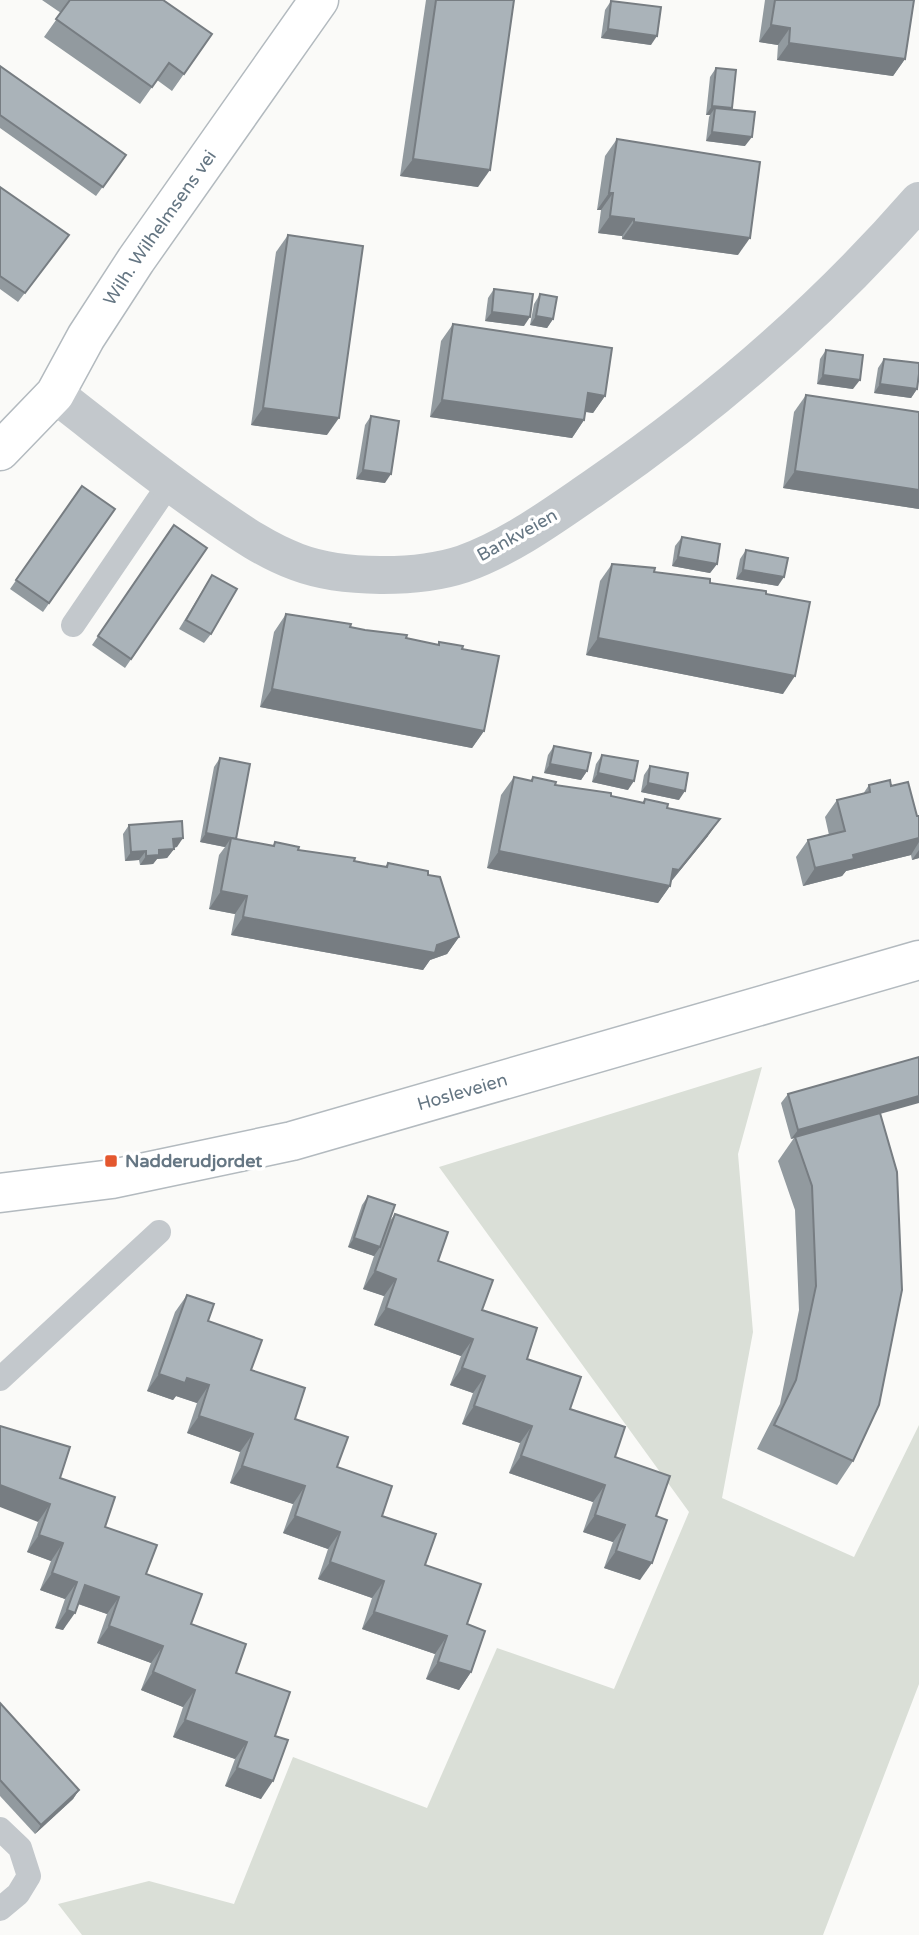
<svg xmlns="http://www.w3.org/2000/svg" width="919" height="1935" font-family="'Varela Round',sans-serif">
  <rect width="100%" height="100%" fill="#fafaf8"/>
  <polygon fill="#dadfd7" points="762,1067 738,1154 753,1332 722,1498 854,1557 919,1425 919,1684 823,1935 82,1935 58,1904 149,1881 234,1904 293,1757 427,1808 497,1648 614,1689 689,1512 439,1167"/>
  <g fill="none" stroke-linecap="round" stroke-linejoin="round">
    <g stroke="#b3babf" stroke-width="41">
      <g id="secondary">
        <path id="s1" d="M0 451 55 394 86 337 136 260 319 0"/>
        <path id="s2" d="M0 1193 112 1179 292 1141 919 960"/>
      </g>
    </g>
    <g stroke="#c3c8cc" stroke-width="24">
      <polyline points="73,625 169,484"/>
      <polyline points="0,1379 159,1232"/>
      <polyline points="0,1829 20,1848 29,1876 18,1894 0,1909"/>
    </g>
    <path stroke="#c3c8cc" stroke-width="38" d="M55 394C108 435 159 477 215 515 241 533 267 551 297 562 342 579 418 579 463 564 511 547 554 515 595 487 714 405 824 310 919 201"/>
    <use href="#secondary" stroke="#fff" stroke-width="38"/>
  </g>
  <g fill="#929a9f">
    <polygon points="42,0 163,0 212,34 172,91 157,80 140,104 44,37 61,13"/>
    <polygon points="426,0 514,0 478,187 400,176"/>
    <polygon points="765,0 914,0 905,59 893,76 777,60 778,45 759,42"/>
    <polygon points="611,1 651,45 601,38 605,10"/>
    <polygon points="0,66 126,155 96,196 0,128"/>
    <polygon points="716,68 732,108 731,109 745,146 706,141 709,117 710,115 706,115 710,77"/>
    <polygon points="617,139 738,255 622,239 622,236 598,233 601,210 597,210 605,156"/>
    <polygon points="0,187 69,235 18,302 0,289"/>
    <polygon points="288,235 327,435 251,425 276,252"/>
    <polygon points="494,289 524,326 485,321 488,298"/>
    <polygon points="540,294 553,319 547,328 530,325 534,304"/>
    <polygon points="453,324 605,396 593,413 585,412 584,420 572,438 430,417 441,341"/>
    <polygon points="826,350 853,389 817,384 820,359"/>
    <polygon points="884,359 917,389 911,398 874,393 878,368"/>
    <polygon points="806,395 919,412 919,509 783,488 794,412"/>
    <polygon points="371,416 385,483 356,479 365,425"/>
    <polygon points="82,486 115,509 43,612 10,589"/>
    <polygon points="174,525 207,548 125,668 92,645"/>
    <polygon points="682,537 717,564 710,573 672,566 675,546"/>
    <polygon points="746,550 778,586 736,579 740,559"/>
    <polygon points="612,564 766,594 783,694 586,655 600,581"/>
    <polygon points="212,575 211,634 204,643 179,629"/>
    <polygon points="286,614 437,645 439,642 462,649 484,731 472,748 260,707 274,632"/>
    <polygon points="554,746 587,771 581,780 544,773 548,755"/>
    <polygon points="602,755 628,790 592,782 596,764"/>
    <polygon points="220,758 236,839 273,846 275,842 298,850 385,867 388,863 428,875 459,937 447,954 430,960 423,970 231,935 235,914 209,909 219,855 225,847 200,842 214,767"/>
    <polygon points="650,766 679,800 641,792 644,775"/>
    <polygon points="514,777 530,781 533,777 555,785 642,803 645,799 667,808 708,836 670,883 670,886 658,903 487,868 501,795"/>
    <polygon points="869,785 891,786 917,816 919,816 919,858 912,860 911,855 846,871 842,876 803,886 796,857 808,840 829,835 825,817 837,800 863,794"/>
    <polygon points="129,825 177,847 174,848 174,849 167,858 157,859 153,864 140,865 139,860 125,861 123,834"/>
    <polygon points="788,1094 880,1114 853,1461 837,1485 757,1449 780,1404 799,1310 795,1210 778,1161 794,1138 791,1139 781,1103"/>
    <polygon points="368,1196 389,1222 395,1214 615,1457 656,1516 640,1580 604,1568 613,1542 583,1532 593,1502 509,1473 520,1443 462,1424 473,1393 450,1385 461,1356 374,1325 384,1296 363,1289 374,1256 348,1247 362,1205"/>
    <polygon points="187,1295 208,1321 425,1565 467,1624 471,1672 459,1690 426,1679 435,1654 362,1629 372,1598 318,1579 328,1549 283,1533 293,1504 230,1483 240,1452 187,1433 197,1403 176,1396 173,1400 147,1391 175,1312"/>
    <polygon points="60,1478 105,1527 146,1574 236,1673 275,1736 261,1799 225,1786 235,1759 173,1737 183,1707 141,1690 151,1663 97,1643 107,1614 78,1604 63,1630 55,1628 65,1599 40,1590 51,1561 27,1552 38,1522"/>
    <polygon points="0,1703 79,1790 73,1799 35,1834 0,1796"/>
  </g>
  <g fill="#777d82">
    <polygon points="771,25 790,28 778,45 759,42"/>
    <polygon points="608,29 657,36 651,45 601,38"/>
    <polygon points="789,43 905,59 893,76 777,60"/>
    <polygon points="712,106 732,108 726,117 715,108 710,115 706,115"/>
    <polygon points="712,132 752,137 745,146 706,141"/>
    <polygon points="413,159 490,170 478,187 400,176"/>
    <polygon points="609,193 613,193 601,210 597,210"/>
    <polygon points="610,216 634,219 622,236 598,233"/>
    <polygon points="634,222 750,238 738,255 622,239"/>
    <polygon points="492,312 530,317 524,326 485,321"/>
    <polygon points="536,316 553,319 547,328 530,325"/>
    <polygon points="823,375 860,380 853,389 817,384"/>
    <polygon points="880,384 917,389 911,398 874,393"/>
    <polygon points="588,393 605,396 593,413 576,410"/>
    <polygon points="442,400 584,420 572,438 430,417"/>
    <polygon points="263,408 339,418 327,435 251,425"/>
    <polygon points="363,470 391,474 385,483 356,479"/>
    <polygon points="795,471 919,490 919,509 783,488"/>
    <polygon points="678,557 717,564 710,573 672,566"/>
    <polygon points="743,570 784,577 778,586 736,579"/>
    <polygon points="598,638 795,676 783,694 586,655"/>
    <polygon points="272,689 484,731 472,748 260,707"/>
    <polygon points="550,764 587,771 581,780 544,773"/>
    <polygon points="598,773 634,781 628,790 592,782"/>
    <polygon points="648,783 685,791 679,800 641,792"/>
    <polygon points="720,819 708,836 668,885 670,886 658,903 487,868 499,851 673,869"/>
    <polygon points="206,833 236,839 231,838 225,847 200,842"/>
    <polygon points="183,838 177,847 166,848 173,839"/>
    <polygon points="919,838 919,842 911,855 846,871 842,876 803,886 815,868 853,855"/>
    <polygon points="174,849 167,858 157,859 153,864 140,865 146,856 159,850"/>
    <polygon points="919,850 919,858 912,860"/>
    <polygon points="146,851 139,860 125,861 131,852"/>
    <polygon points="221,891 247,896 235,914 209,909"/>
    <polygon points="243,917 459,937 447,954 430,960 423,970 231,935"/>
    <polygon points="919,1096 919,1103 791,1139 798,1130"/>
    <polygon points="354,1238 380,1247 374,1256 348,1247"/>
    <polygon points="375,1271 396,1279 384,1296 363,1289"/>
    <polygon points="386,1308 473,1339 461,1356 374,1325"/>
    <polygon points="462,1368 485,1376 473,1393 450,1385"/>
    <polygon points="159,1374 187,1378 209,1385 197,1403 176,1396 173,1400 147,1391"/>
    <polygon points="474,1406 532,1426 520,1443 462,1424"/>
    <polygon points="199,1416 253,1434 240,1452 187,1433"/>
    <polygon points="521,1456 605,1485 593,1502 509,1473"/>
    <polygon points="242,1466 305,1486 293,1504 230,1483"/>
    <polygon points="0,1485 50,1504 38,1522 0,1507"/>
    <polygon points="595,1515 625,1525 613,1542 583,1532"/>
    <polygon points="295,1516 340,1532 328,1549 283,1533"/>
    <polygon points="39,1535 63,1543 51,1561 27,1552"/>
    <polygon points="616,1551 652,1563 640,1580 604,1568"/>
    <polygon points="330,1562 384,1581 372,1598 318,1579"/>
    <polygon points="52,1573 77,1582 65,1599 40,1590"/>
    <polygon points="85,1585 119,1597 107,1614 73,1602"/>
    <polygon points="67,1610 75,1613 63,1630 55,1628"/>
    <polygon points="374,1612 447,1636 435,1654 362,1629"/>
    <polygon points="109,1626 163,1646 151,1663 97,1643"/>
    <polygon points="438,1662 471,1672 459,1690 426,1679"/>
    <polygon points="153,1672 195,1690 183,1707 141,1690"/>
    <polygon points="185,1720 247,1742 235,1759 173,1737"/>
    <polygon points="237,1768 273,1781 261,1799 225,1786"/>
    <polygon points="79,1790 73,1799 35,1834 41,1825"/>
  </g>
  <g fill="#aab3b9" stroke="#777d82" stroke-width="2">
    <polygon points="70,0 163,0 212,34 184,74 169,63 152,87 56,19"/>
    <polygon points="436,0 514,0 490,170 413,159"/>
    <polygon points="775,0 914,0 905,59 789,43 790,28 771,25"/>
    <polygon points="611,1 661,7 657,36 608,29"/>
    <polygon points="0,66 126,155 103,187 0,115"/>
    <polygon points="716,68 736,70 732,108 712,106"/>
    <polygon points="715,108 755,112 752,137 712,132"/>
    <polygon points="617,139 760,162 750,238 634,222 634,219 610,216 613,193 609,193"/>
    <polygon points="0,187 69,235 25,293 0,276"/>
    <polygon points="288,235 363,246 339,418 263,408"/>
    <polygon points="494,289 533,294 530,317 492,312"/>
    <polygon points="540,294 557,297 553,319 536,316"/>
    <polygon points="453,324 612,348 605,396 588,393 584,420 442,400"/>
    <polygon points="826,350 863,355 860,380 823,375"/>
    <polygon points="884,359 919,363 919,374 917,389 880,384"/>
    <polygon points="806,395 919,412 919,490 795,471"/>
    <polygon points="371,416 399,421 391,474 363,470"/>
    <polygon points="82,486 115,509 49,603 16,580"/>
    <polygon points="174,525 207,548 131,659 98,636"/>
    <polygon points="682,537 720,544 717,564 678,557"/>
    <polygon points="746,550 788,558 784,577 743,570"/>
    <polygon points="612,564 655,568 654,572 710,579 710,583 766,591 766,594 810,602 795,676 598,638"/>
    <polygon points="212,575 237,589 211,634 186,620"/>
    <polygon points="286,614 351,624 350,627 365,630 407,635 406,638 439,645 439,642 463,646 462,649 499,656 484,731 272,689"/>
    <polygon points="554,746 591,753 587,771 550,764"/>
    <polygon points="602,755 638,761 634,781 598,773"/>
    <polygon points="220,758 250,764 236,839 206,833"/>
    <polygon points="650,766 688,773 685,791 648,783"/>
    <polygon points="514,777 532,781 533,777 556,782 555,785 611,793 611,796 644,803 645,799 668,804 667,808 720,819 679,870 673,869 670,886 499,851"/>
    <polygon points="890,780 891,786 908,782 917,816 919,816 919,838 853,855 854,859 815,868 808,840 845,831 837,800 870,792 869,785"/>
    <polygon points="182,821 183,838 173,839 174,849 159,850 159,855 146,856 146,851 131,852 129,825"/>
    <polygon points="231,838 274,846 275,842 299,847 298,850 355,858 354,861 369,864 387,867 388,863 428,871 428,875 440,877 459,937 437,945 435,953 243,917 247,896 221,891"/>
    <polygon points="919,1057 919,1096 798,1130 788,1094"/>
    <polygon points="880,1113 897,1172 902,1290 879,1405 853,1461 774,1425 796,1380 816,1286 812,1186 795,1137"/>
    <polygon points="368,1196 395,1205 380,1247 354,1238"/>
    <polygon points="395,1214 448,1232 438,1261 493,1280 482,1310 537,1328 527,1359 581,1377 570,1409 625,1427 615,1457 670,1476 656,1516 667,1520 652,1563 616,1551 625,1525 595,1515 605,1485 521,1456 532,1426 474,1406 485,1376 462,1368 473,1339 386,1308 396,1279 375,1271"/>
    <polygon points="187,1295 214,1304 208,1321 262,1340 251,1370 305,1388 295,1419 348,1437 337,1467 392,1486 382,1516 436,1534 425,1565 481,1584 467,1624 485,1631 471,1672 438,1662 447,1636 374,1612 384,1581 330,1562 340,1532 295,1516 305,1486 242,1466 253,1434 199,1416 209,1385 187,1378 185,1383 159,1374"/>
    <polygon points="0,1426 70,1447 60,1478 115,1497 105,1527 157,1545 146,1574 202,1594 191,1624 246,1644 236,1673 290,1692 275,1736 288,1740 273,1781 237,1768 247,1742 185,1720 195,1690 153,1672 163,1646 109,1626 119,1597 85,1585 75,1613 67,1610 77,1582 52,1573 63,1543 39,1535 50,1504 0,1485"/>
    <polygon points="0,1703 79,1790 41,1825 0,1780"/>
  </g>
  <rect fill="#e4572e" stroke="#fff" stroke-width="2.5" x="104" y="1154" width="14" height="14" rx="3.5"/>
  <g text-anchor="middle" stroke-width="7" stroke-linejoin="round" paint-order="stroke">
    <g font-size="18" fill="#657683" stroke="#fff">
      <text dy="6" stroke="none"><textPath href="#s1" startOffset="276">Wilh. Wilhelmsens vei</textPath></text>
      <text transform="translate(517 535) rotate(-29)" y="6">Bankveien</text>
      <text dy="6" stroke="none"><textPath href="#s2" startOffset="474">Hosleveien</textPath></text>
    </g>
    <g font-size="18" font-weight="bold" fill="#657683" stroke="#fff" text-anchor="start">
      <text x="125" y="1167">Nadderudjordet</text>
    </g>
  </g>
</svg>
